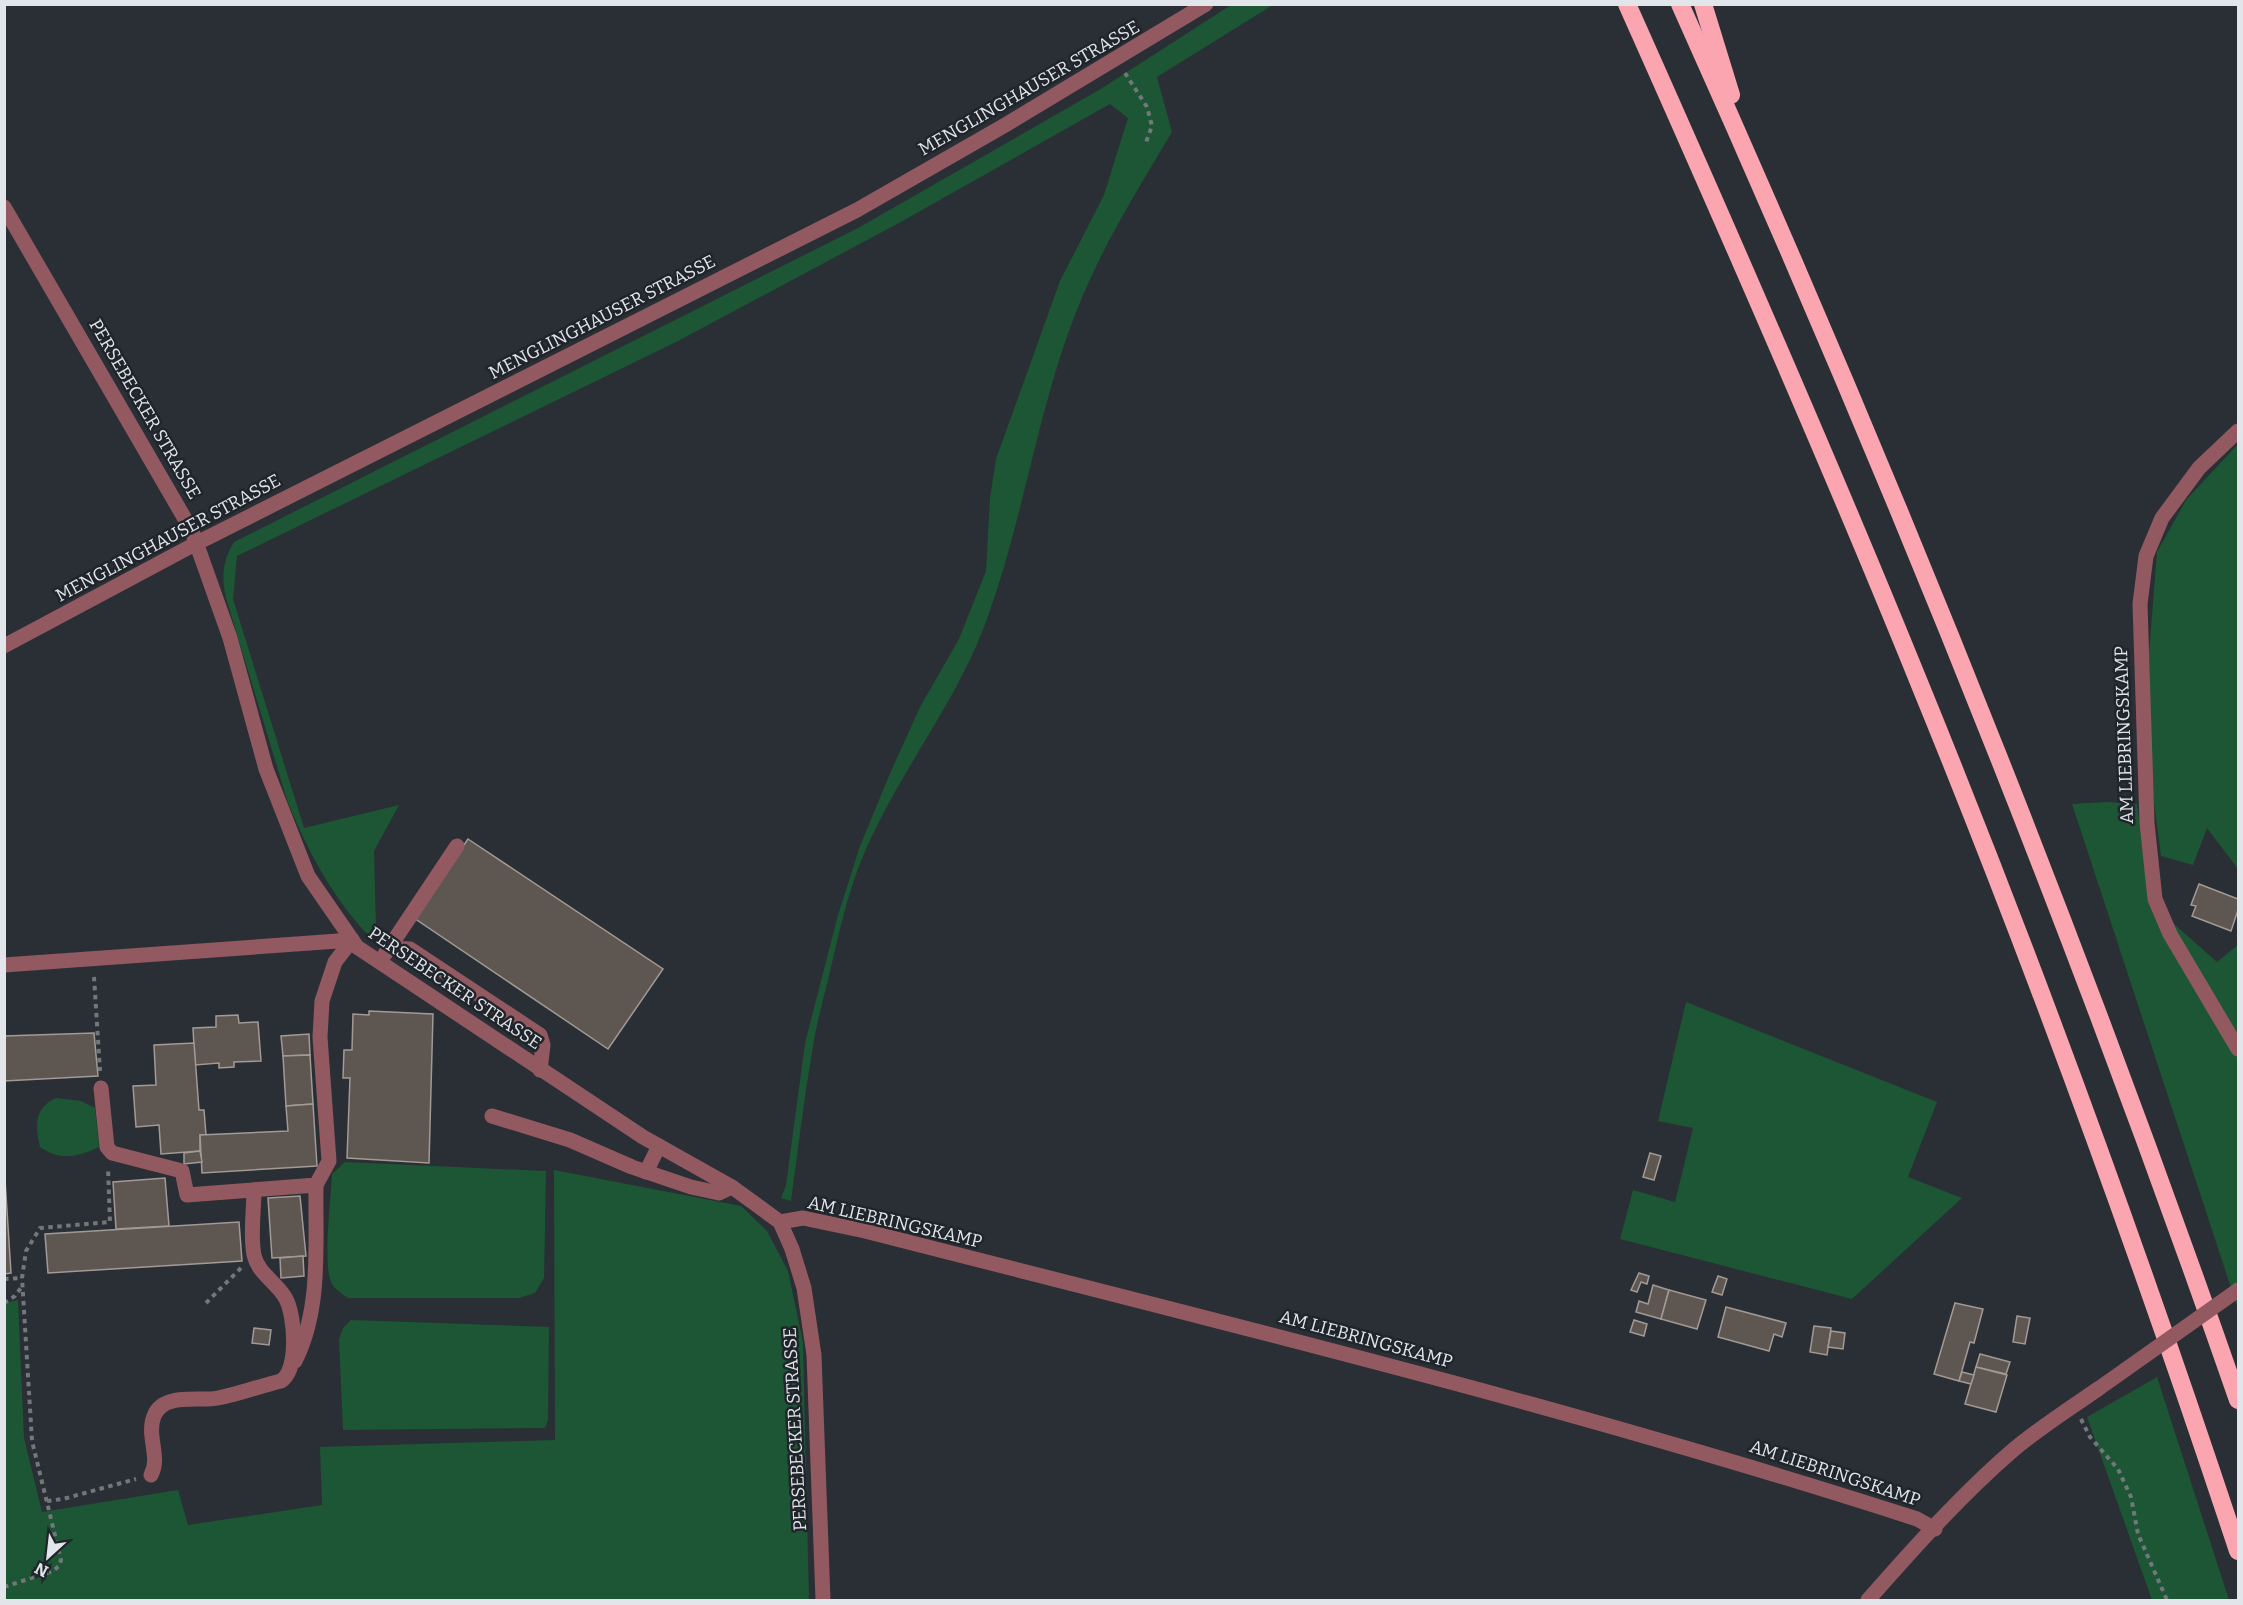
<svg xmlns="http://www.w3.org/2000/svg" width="2243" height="1605" font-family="Bitter,serif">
  <rect width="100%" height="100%" fill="#292f34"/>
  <g fill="#1c5635">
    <path d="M1231 5H1273L1157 77 1172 132C1141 184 1108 237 1084 293 1039 397 1026 512 987 619 958 700 902 768 867 847 850 884 841 924 832 963 826 991 817 1019 813 1047 804 1098 798 1150 791 1201L781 1198 786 1185 805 1043 838 915 860 846 891 771 920 707 959 639 986 571 990 498 996 459 1060 281 1104 195 1128 118 1110 104 899 223 678 341 237 556 233 599 304 828 399 805 374 851 376 930 370 937C333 899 308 851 288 803L226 598C221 576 223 560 234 542L858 228 1099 90Z"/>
    <polygon points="2238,444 2238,869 2207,828 2193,865 2161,856 2152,787 2149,653 2157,552 2186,500"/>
    <polygon points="2106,802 2137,804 2149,902 2217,962 2238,945 2238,1309 2072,804"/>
    <polygon points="1686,1002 1937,1102 1908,1177 1962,1198 1852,1299 1620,1239 1633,1190 1675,1202 1693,1128 1658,1121"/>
    <path d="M56 1098 81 1101 95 1108 99 1147C78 1157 60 1161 40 1147 35 1126 34 1108 56 1098Z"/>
    <path d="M345 1162 546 1171 544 1278 535 1293 519 1298H348C341 1293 334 1289 331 1282 323 1264 331 1197 332 1174Z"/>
    <polygon points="554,1170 741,1206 767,1231 788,1271 803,1342 809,1600 5,1600 5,1303 18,1300 24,1438 42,1512 178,1490 188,1525 322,1505 320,1447 555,1440"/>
    <polygon points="351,1320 549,1327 548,1420 545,1428 343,1430 339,1339 343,1328"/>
    <polygon points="2157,1377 2229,1600 2152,1600 2087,1417"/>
  </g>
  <g fill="#5e5651" stroke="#a29a94" stroke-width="1.5">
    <polygon points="468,839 663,969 608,1049 414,918"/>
    <polygon points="2199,884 2238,899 2238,910 2231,931 2192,916 2196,906 2191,905"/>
    <polygon points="369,1011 433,1014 429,1163 347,1158 350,1078 343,1078 344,1050 352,1050 353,1014 369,1015"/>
    <polygon points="238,1015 239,1023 258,1022 261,1061 234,1062 234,1067 219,1068 219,1063 195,1065 193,1028 216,1027 216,1016"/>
    <polygon points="94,1033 98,1076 4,1081 4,1036"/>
    <polygon points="309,1034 310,1055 283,1056 281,1036"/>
    <polygon points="194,1043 199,1110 204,1110 206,1135 200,1135 200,1151 161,1154 159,1125 136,1127 133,1086 156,1085 154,1045"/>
    <polygon points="310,1055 313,1104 286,1106 283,1056"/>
    <polygon points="313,1104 317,1166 202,1173 200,1135 288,1131 286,1106"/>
    <polygon points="200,1151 202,1162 184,1164 184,1153"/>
    <polygon points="1650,1153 1661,1156 1654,1180 1643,1177"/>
    <polygon points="4,1164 11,1273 4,1274"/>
    <polygon points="165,1178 169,1226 116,1229 113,1182"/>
    <polygon points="300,1196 306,1256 272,1258 268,1198"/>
    <polygon points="239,1222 242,1261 48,1273 45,1234"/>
    <polygon points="303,1256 304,1276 281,1278 280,1258"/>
    <polygon points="1639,1273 1649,1276 1647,1284 1641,1282 1637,1292 1631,1290"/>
    <polygon points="1718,1276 1727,1279 1722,1295 1712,1292"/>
    <polygon points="1653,1285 1669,1290 1661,1319 1636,1312 1639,1301 1648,1304"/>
    <polygon points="1669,1290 1706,1300 1697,1329 1661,1319"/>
    <polygon points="1955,1303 1983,1309 1974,1343 1970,1342 1959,1381 1934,1374"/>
    <polygon points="1726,1307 1786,1323 1782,1337 1774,1334 1769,1351 1718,1337"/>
    <polygon points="2017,1316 2030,1318 2025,1344 2013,1342"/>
    <polygon points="1634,1320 1647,1324 1644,1336 1630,1332"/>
    <polygon points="1814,1326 1831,1328 1827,1355 1810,1352"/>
    <polygon points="254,1328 271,1330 269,1345 252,1343"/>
    <polygon points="1831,1331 1845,1333 1843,1349 1828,1347"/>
    <polygon points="1980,1354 2010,1362 2006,1374 1976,1367"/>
    <polygon points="1976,1367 2007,1375 1996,1412 1965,1404"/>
    <polygon points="1962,1372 1974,1375 1971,1384 1959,1381"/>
  </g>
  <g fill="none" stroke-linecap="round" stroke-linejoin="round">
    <g stroke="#72777c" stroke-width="4" stroke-dasharray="4.5 4.5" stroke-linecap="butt">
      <polyline points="1125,73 1147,107 1152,126 1145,145"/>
      <polyline points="94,977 100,1071"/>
      <polyline points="4,1279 22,1278"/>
      <polyline points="4,1303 15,1296 23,1285"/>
      <polyline points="206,1303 241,1268"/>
      <polyline points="2081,1419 2090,1437 2118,1469 2131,1497 2138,1534 2167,1600"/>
      <polyline points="47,1501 63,1499 136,1479"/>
      <polyline points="4,1587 53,1571 59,1566 61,1560 32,1441 22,1278 26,1251 40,1228 110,1222 108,1168"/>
    </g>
    <g stroke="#925961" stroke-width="15">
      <polyline points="4,207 192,531 230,638 266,769 308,876 357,947 643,1137 732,1187 780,1222 792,1249 804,1288 814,1355 823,1600"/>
      <polyline points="2238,431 2199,468 2162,518 2146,556 2140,604 2147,823 2155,899 2170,934 2238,1049"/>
      <polyline points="4,646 197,543 857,210 1007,124 1206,4"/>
      <polyline points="389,948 410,949 540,1035 543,1045 540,1070"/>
      <polyline points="385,954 457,846"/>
      <polyline points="4,965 352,940"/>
      <polyline points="101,1088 107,1147 112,1153 182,1171 187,1195 316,1185 329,1161 320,1037 322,1001 335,962 352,940"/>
      <polyline points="492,1116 570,1140 632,1167 691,1187 719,1193 732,1187"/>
      <polyline points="646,1172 659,1146"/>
      <path d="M780 1222 803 1218 865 1231C1217 1321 1571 1407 1917 1519L1935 1529"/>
      <path d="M295 1361C322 1308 315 1243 316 1185"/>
      <path d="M151 1475C161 1457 146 1436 154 1416 163 1392 199 1402 218 1398 239 1394 260 1386 281 1381 299 1370 295 1316 286 1299 278 1283 258 1274 254 1255 250 1235 254 1210 254 1190"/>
      <path d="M1868 1600C1912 1550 1961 1495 2012 1451 2039 1428 2069 1409 2098 1389"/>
    </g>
    <g stroke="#fba5b0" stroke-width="18">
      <path d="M1627 4C1727 228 1826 453 1918 680 2035 966 2141 1258 2238 1551"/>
      <path d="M1680 4C1886 462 2073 926 2238 1400"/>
      <polyline points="1703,4 1731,95"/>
    </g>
    <polyline stroke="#925961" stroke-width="15" points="2098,1389 2238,1290"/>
  </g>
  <g text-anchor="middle" stroke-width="5" stroke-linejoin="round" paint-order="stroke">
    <g font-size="18" fill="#e2e6ea" stroke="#1f252a">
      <text transform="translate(1029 88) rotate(-30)" y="6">MENGLINGHAUSER STRASSE</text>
      <text transform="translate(602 317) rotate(-27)" y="6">MENGLINGHAUSER STRASSE</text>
      <text transform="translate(145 409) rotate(60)" y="6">PERSEBECKER STRASSE</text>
      <text transform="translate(168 538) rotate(-28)" y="6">MENGLINGHAUSER STRASSE</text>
      <text transform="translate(2124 735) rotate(-92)" y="6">AM LIEBRINGSKAMP</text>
      <text transform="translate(455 988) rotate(34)" y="6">PERSEBECKER STRASSE</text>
      <text transform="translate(895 1222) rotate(13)" y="6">AM LIEBRINGSKAMP</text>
      <text transform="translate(1366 1339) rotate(15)" y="6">AM LIEBRINGSKAMP</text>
      <text transform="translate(795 1429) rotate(-93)" y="6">PERSEBECKER STRASSE</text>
      <text transform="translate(1835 1473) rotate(18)" y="6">AM LIEBRINGSKAMP</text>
    </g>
  </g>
  <rect width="2243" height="1605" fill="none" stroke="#e2e6ea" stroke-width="12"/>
  <g transform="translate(48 1557) rotate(207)" stroke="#1f252a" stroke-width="4.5" paint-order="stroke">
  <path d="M0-4.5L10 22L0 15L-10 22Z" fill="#e2e6ea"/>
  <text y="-9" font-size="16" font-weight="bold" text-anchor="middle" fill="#e2e6ea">N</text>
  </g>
</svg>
